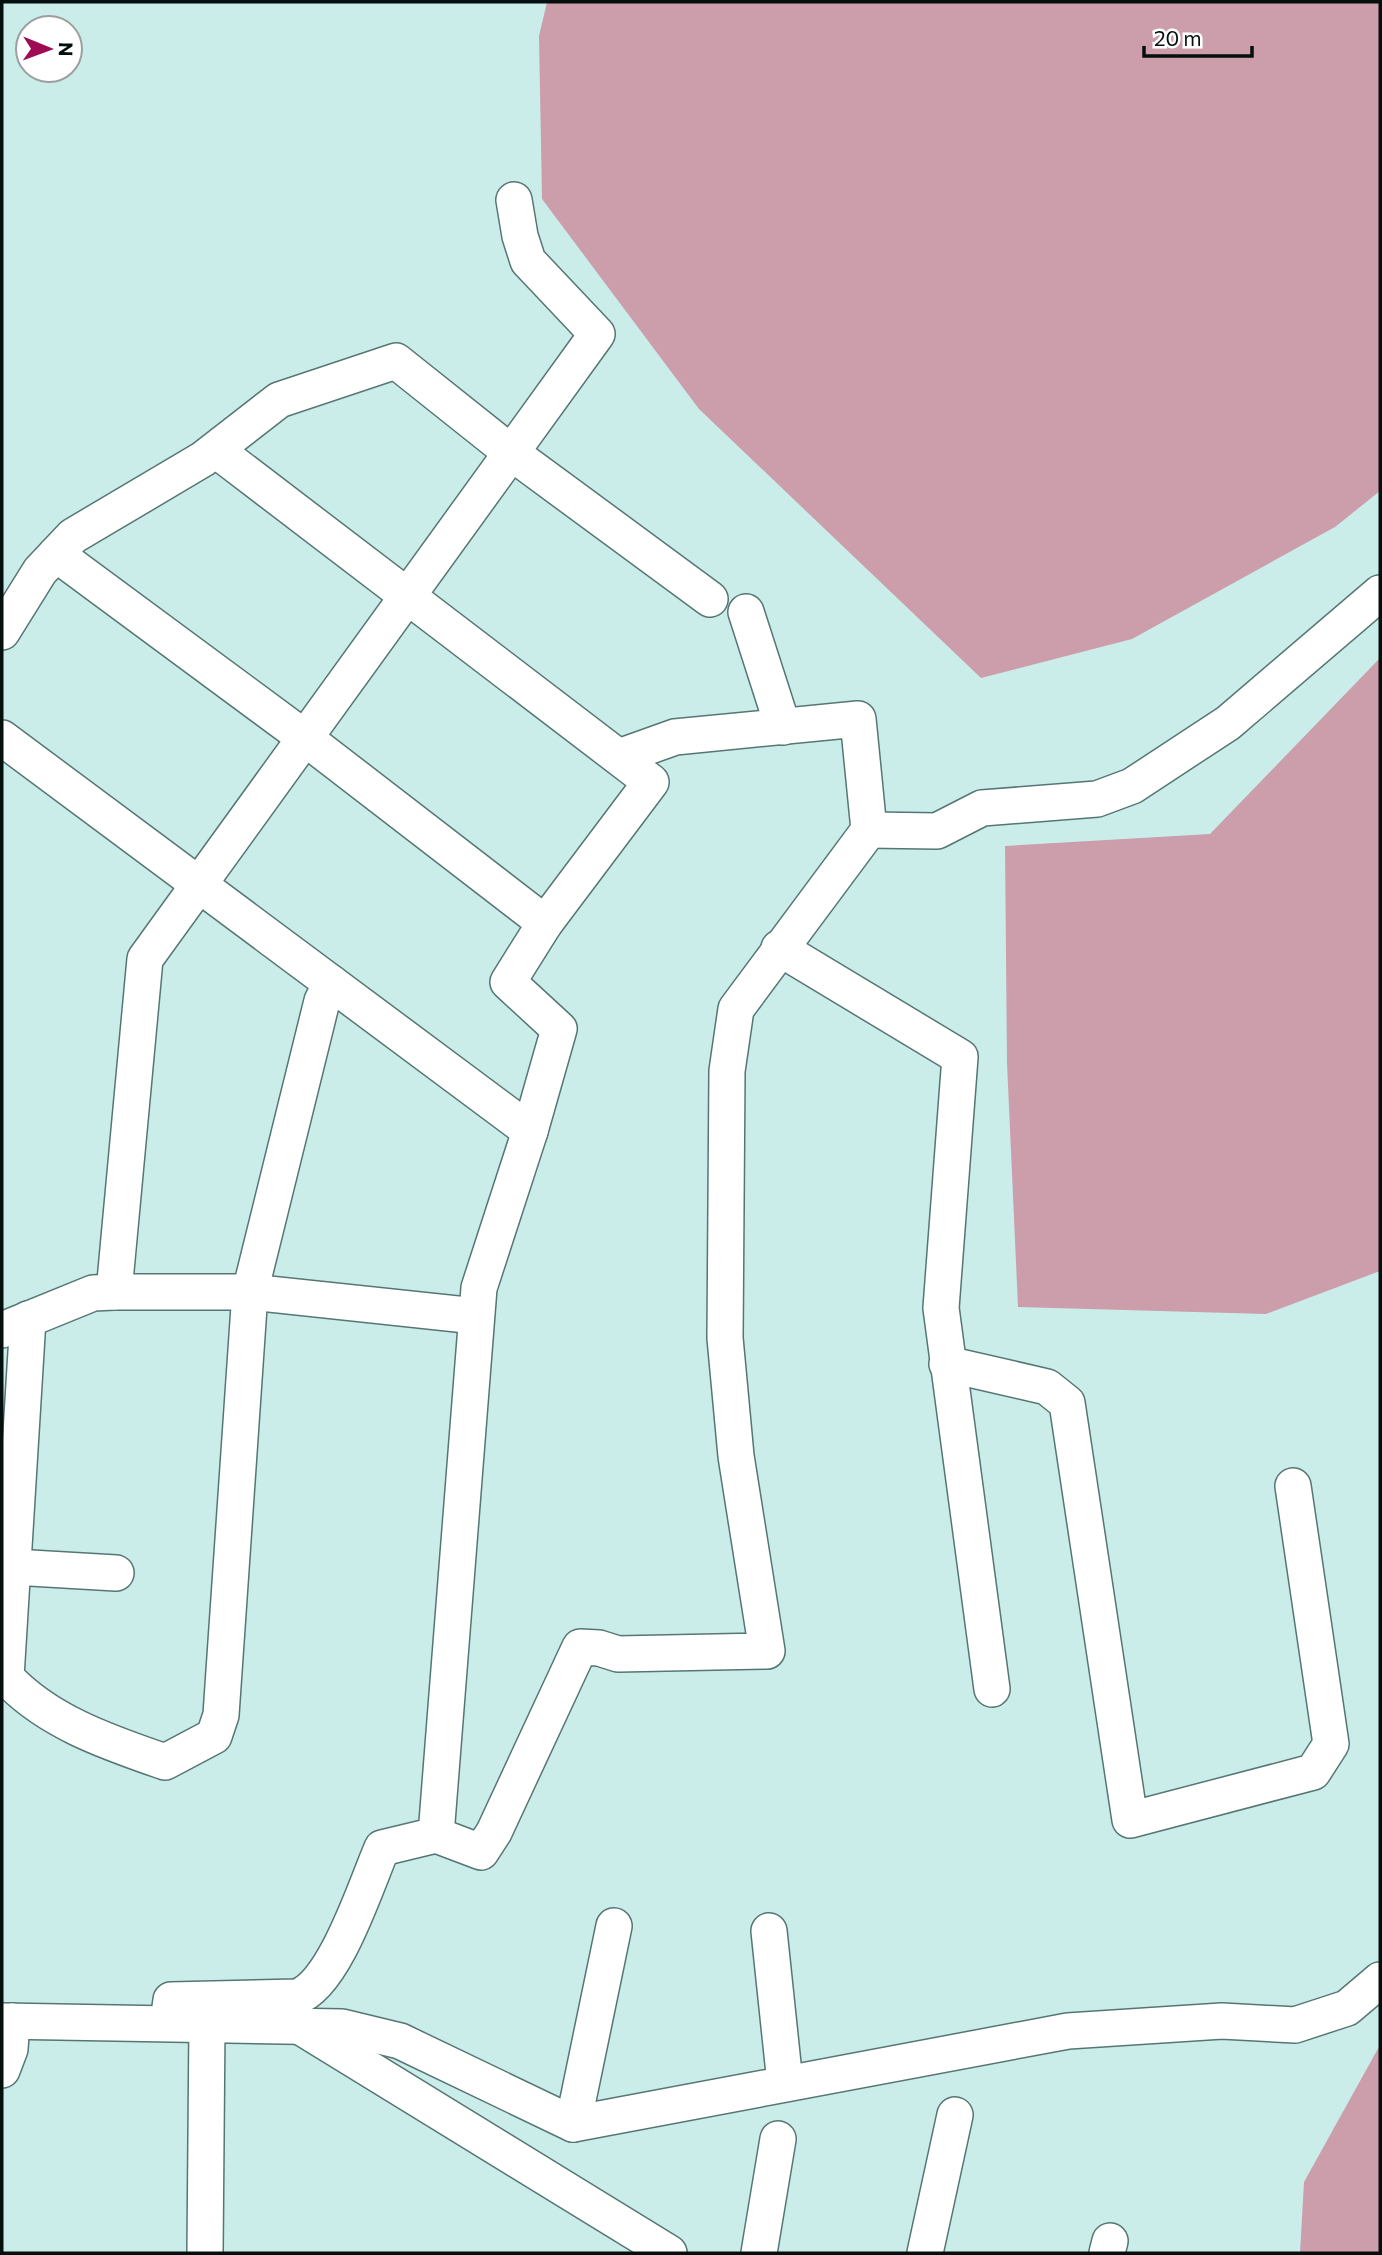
<svg xmlns="http://www.w3.org/2000/svg" width="1382" height="2255" font-family="Commissioner,sans-serif">
  <rect width="100%" height="100%" fill="#caedea"/>
  <g fill="#cc9eab">
    <polygon points="547,2 1380,2 1380,491 1335,527 1132,639 981,678 699,409 542,199 539,36"/>
    <polygon points="1380,658 1380,1271 1266,1314 1018,1307 1007,1063 1005,846 1210,834"/>
    <polygon points="1380,2045 1380,2253 1300,2253 1304,2182"/>
  </g>
  <g fill="none" stroke-linecap="round" stroke-linejoin="round">
    <g stroke="#567673" stroke-width="38">
      <g id="minor">
        <polyline points="216,450 651,782 545,923 508,982 559,1029 530,1131"/>
        <polyline points="56,554 305,738 545,923"/>
        <polyline points="746,612 783,727"/>
        <polyline points="2,632 40,571 73,536 203,459 279,400 396,361 509,451 710,599"/>
        <path d="M2 738 530 1131 479 1288 436 1835 382 1848C366 1885 335 1984 297 1997L171 2000 168 2022"/>
        <polyline points="869,830 937,831 982,808 1097,799 1132,786 1228,723 1380,593"/>
        <polyline points="779,948 960,1057 941,1308 992,1689"/>
        <polyline points="114,1292 145,959 597,334 528,261 520,236 514,200"/>
        <path d="M28 1319 6 1677C47 1722 110 1743 165 1762L214 1736 221 1715 250 1292 322 1001 331 983"/>
        <polyline points="2,1330 93,1293 114,1292 250,1292 476,1316"/>
        <polyline points="947,1364 1047,1387 1067,1403 1130,1820 1313,1772 1331,1744 1293,1486"/>
        <polyline points="13,1567 116,1573"/>
        <polyline points="436,1835 481,1852 494,1832 580,1647 599,1648 618,1654 767,1651 736,1456 725,1338 727,1071 736,1009 869,830 858,719 675,737 619,757"/>
        <polyline points="769,1931 785,2083"/>
        <polyline points="2,2021 342,2027 400,2041 573,2124 1068,2031 1222,2021 1295,2025 1347,2008 1380,1980"/>
        <polyline points="301,2027 669,2253"/>
        <polyline points="2,2070 10,2049 12,2021"/>
        <polyline points="573,2124 614,1926"/>
        <polyline points="205,2253 207,2023"/>
        <polyline points="759,2253 778,2139"/>
        <polyline points="925,2253 955,2115"/>
        <polyline points="1107,2253 1110,2241"/>
      </g>
    </g>
    <use href="#minor" stroke="#fff" stroke-width="35"/>
  </g>
  <rect width="1382" height="2255" fill="none" stroke="#040f0e" stroke-width="7"/>
  <g transform="translate(49 49) rotate(91)"><circle r="33" fill="#ffffff" stroke="#9b9f9f" stroke-width="2"/>
  <path d="M0-5L12 26L0 18L-12 26Z" fill="#9f0b53"/>
  <text y="-10" font-size="19" font-weight="bold" text-anchor="middle" fill="#040f0e">N</text>
  </g>
  <path d="M1144 46v10h108v-10" fill="none" stroke="#040f0e" stroke-width="3.5"/>
  <text x="1154" y="46" font-size="21" fill="#040f0e" stroke="#ffffff" stroke-width="5" paint-order="stroke">20 m</text>
</svg>
